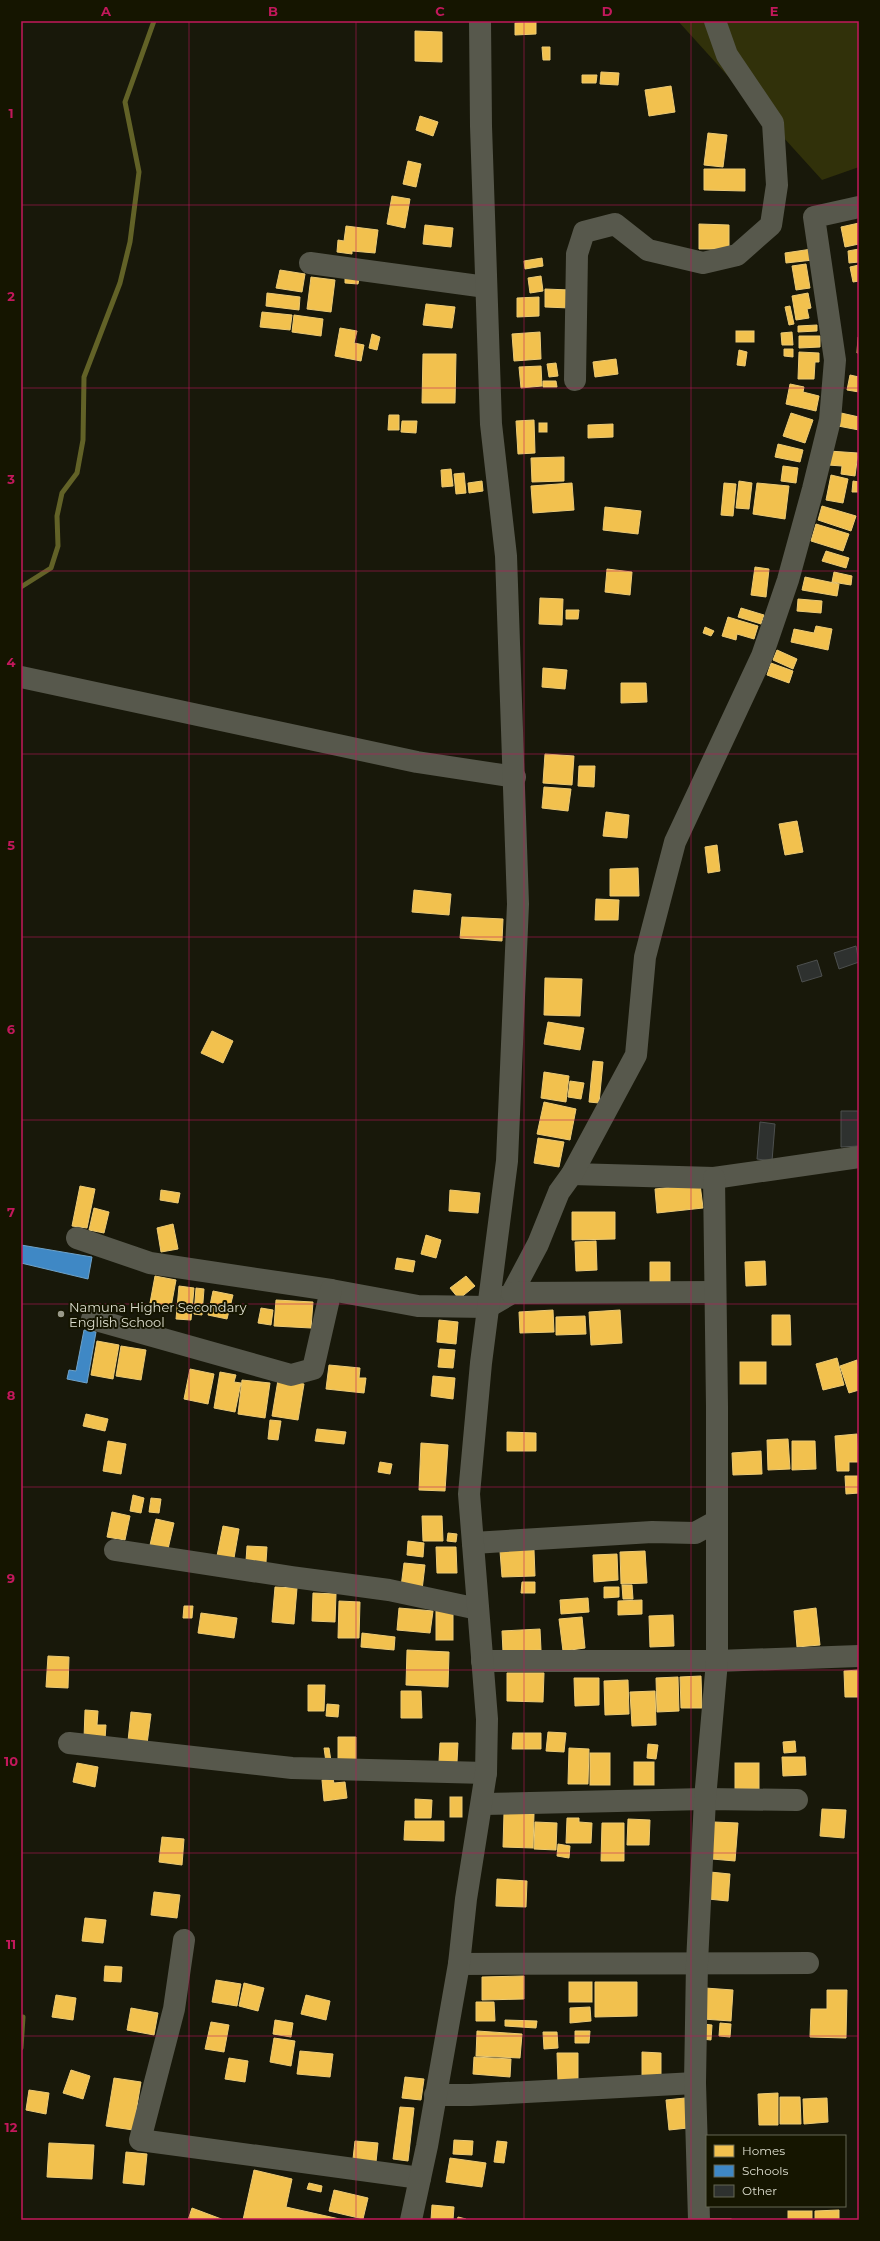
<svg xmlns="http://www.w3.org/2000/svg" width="880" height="2241" font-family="Montserrat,sans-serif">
  <rect width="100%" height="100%" fill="#18180a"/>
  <polygon fill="#31310a" points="678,21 859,21 859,167 822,180"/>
  <g fill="#f2c14e" stroke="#ecca75">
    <polygon points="536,22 536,34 515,35 515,23"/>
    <polygon points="415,31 442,32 442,62 415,61"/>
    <polygon points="542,47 550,47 550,60 543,60"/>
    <polygon points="601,72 619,73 618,85 600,84"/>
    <polygon points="582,75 597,75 596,83 582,83"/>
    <polygon points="671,86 675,112 649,116 645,90"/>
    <polygon points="420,116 438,122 433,136 416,130"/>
    <polygon points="708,133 727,135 723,167 704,165"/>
    <polygon points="408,161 421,164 416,187 403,184"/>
    <polygon points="704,169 745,169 745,191 704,190"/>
    <polygon points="392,196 410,199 405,228 387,224"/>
    <polygon points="859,223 859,244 845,247 841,227"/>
    <polygon points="699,224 729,225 729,249 699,249"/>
    <polygon points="425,225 453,228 451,247 423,244"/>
    <polygon points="346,226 378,230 375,253 352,251 352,254 337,252 338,240 344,241"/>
    <polygon points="812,249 813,260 786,263 785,253"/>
    <polygon points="859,249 859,262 849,263 848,251"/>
    <polygon points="542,258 543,266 525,269 524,261"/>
    <polygon points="806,264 810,288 796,290 792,266"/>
    <polygon points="859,265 859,281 853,282 850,267"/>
    <polygon points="280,270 305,274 302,292 276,288"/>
    <polygon points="541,276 543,291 530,293 528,278"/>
    <polygon points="311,277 335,280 331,312 307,309"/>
    <polygon points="345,278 359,279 358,284 345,283"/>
    <polygon points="545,289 570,290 570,308 545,307"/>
    <polygon points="267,293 300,297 299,310 266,306"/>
    <polygon points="808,293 811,308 807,309 809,318 796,320 792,296"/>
    <polygon points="539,297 539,316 517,317 517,298"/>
    <polygon points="426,304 455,307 452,328 423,325"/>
    <polygon points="790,306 794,324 789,325 785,307"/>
    <polygon points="262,312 292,315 290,330 260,327"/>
    <polygon points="294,315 323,319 321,336 292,332"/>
    <polygon points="817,325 817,331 798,332 798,326"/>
    <polygon points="340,328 357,331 354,343 364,345 361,361 335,356"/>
    <rect x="736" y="331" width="18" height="11"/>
    <polygon points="540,332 541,359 514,361 512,334"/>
    <polygon points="792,332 793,345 782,345 781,333"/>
    <polygon points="372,334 380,337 377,350 369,348"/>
    <polygon points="799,336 820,336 820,347 799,348"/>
    <polygon points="858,337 859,337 859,353 857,353"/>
    <polygon points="784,349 793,349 793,357 784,356"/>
    <polygon points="739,350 747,352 745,366 737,365"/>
    <polygon points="799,352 819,353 819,362 815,362 814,379 798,379"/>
    <polygon points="423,354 456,354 455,403 422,403"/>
    <polygon points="616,359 618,374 595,377 593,362"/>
    <polygon points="556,363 558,376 549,377 547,364"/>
    <polygon points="541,366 542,386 521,388 519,367"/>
    <polygon points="850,375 859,377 859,392 847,390"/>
    <polygon points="543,381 556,381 557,387 543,387"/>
    <polygon points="790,384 804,387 803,392 819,396 816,411 786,404"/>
    <polygon points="791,413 813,420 805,443 783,436"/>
    <polygon points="841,413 859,417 859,430 838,426"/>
    <polygon points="389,415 399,415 399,430 388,430"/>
    <polygon points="534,420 535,453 518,454 516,421"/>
    <polygon points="402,421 417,421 416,433 401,432"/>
    <rect x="539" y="423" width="8" height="9"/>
    <polygon points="613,424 613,437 588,438 588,425"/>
    <polygon points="778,444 803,450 800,462 775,457"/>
    <polygon points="829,451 858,453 855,476 841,474 842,466 828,465"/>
    <polygon points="564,457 564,481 532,482 531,458"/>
    <polygon points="783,466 798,468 796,483 781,481"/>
    <polygon points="451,469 453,486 442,487 441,470"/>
    <polygon points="464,473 466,493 456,494 454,474"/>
    <polygon points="831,475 848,479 843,503 826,500"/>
    <polygon points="482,481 483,491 469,493 468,483"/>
    <polygon points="739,481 752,483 749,509 736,508"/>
    <polygon points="853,481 859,482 858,492 852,492"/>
    <polygon points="572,483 574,510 533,513 531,486"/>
    <polygon points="724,483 736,484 733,516 721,515"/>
    <polygon points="757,483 789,486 785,519 753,514"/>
    <polygon points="822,506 856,516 851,531 818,520"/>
    <polygon points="605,507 641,511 638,534 603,530"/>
    <polygon points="816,524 849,534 843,551 811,541"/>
    <polygon points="826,551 849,558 846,568 822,561"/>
    <polygon points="755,567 769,569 766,597 751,595"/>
    <polygon points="607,569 632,572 630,595 605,592"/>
    <polygon points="834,572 852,576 851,585 832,582"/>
    <polygon points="805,577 839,584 837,596 802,590"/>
    <polygon points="540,598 563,599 562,625 539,624"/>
    <polygon points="798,599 822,601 821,613 797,611"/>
    <polygon points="741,608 764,615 761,624 738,617"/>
    <polygon points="566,610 579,610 578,619 566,619"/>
    <polygon points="728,617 758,626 754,639 737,634 736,640 722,636"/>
    <polygon points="816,626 832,629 828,650 791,642 794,629 814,633"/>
    <polygon points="705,627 714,631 711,636 703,633"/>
    <polygon points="777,650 797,659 793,669 773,660"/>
    <polygon points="771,663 793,671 789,683 767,675"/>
    <polygon points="543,668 567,670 565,689 542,687"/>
    <polygon points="621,683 646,683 647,702 621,703"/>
    <polygon points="545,754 574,756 572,785 543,783"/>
    <polygon points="579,766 595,766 594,787 578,786"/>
    <polygon points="544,787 571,789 568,811 542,808"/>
    <polygon points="606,812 629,815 627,838 603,836"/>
    <polygon points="797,821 803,852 785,855 779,824"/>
    <polygon points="717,845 720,871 708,873 705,847"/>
    <polygon points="638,868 639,896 610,896 610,869"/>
    <polygon points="414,890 451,894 449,915 412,912"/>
    <polygon points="596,899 619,900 618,920 595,920"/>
    <polygon points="462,917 503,919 502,941 460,938"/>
    <polygon points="545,978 582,979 580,1016 544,1015"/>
    <polygon points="548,1022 584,1028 580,1050 544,1044"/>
    <polygon points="212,1031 233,1041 223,1063 201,1053"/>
    <polygon points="593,1061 603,1062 599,1103 589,1102"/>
    <polygon points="544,1072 569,1076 566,1102 541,1098"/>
    <polygon points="570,1081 584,1083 581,1099 568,1097"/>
    <polygon points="544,1102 576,1109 570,1140 537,1134"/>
    <polygon points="538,1138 564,1142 559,1167 534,1163"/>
    <polygon points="700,1184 703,1208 657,1213 655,1189"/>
    <polygon points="80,1186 95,1189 87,1228 72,1226"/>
    <polygon points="161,1190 180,1193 178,1203 160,1200"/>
    <polygon points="450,1190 480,1193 478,1213 449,1211"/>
    <polygon points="94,1208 109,1212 104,1233 89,1230"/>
    <polygon points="572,1212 615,1212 615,1239 572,1240"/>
    <polygon points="173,1224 178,1249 161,1252 157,1228"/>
    <polygon points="426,1235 441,1240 436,1258 421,1254"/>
    <polygon points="596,1241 597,1270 576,1271 575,1242"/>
    <polygon points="397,1258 415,1261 413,1272 395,1269"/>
    <polygon points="765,1261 766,1285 746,1286 745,1262"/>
    <polygon points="650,1262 670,1262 670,1283 650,1282"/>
    <polygon points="155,1276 176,1280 171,1307 150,1303"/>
    <polygon points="466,1276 475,1286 459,1299 450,1288"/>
    <polygon points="179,1286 194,1288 191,1320 176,1319"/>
    <polygon points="196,1288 204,1289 202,1315 194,1314"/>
    <polygon points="213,1291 233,1295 227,1319 208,1315"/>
    <polygon points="276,1300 313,1302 311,1328 274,1326"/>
    <polygon points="261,1308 273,1310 271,1325 258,1323"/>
    <polygon points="553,1310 554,1332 520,1333 519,1312"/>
    <polygon points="620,1310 622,1343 591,1345 589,1312"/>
    <polygon points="772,1315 790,1315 791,1345 772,1345"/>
    <polygon points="585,1316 586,1334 556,1335 556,1317"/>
    <polygon points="439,1320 458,1322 456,1344 437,1342"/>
    <polygon points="97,1341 119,1345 113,1379 91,1375"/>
    <polygon points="121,1346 146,1350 141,1380 116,1376"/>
    <polygon points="440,1349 455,1350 453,1368 438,1367"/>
    <polygon points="837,1358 844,1385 823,1390 816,1364"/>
    <polygon points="857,1360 859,1390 849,1393 840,1366"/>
    <rect x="740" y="1362" width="26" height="22"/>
    <polygon points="329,1365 360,1368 359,1378 366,1378 364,1393 326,1389"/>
    <polygon points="190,1369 214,1374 208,1404 184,1399"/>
    <polygon points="220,1372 236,1375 234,1382 241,1383 235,1412 214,1408"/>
    <polygon points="433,1376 455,1378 453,1399 431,1396"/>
    <polygon points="242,1380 270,1383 265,1418 238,1414"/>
    <polygon points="278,1380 304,1384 298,1420 272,1416"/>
    <polygon points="86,1414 108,1419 105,1431 83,1426"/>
    <polygon points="270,1420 281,1421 278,1440 268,1439"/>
    <polygon points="317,1429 346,1432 344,1444 315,1441"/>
    <polygon points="507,1432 536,1433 536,1451 507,1451"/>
    <polygon points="857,1434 858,1462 849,1462 849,1471 837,1471 835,1436"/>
    <polygon points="788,1439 790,1469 768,1470 767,1440"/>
    <polygon points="108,1441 126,1444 121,1474 103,1471"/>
    <polygon points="792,1441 815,1441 816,1469 792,1470"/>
    <polygon points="421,1443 448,1445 445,1491 419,1490"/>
    <polygon points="761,1451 762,1474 733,1475 732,1453"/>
    <polygon points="380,1462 392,1464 390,1474 378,1472"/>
    <polygon points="845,1476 859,1476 859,1493 846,1494"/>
    <polygon points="133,1495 144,1498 141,1513 130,1511"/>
    <polygon points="151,1498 161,1499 159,1513 149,1512"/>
    <polygon points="112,1512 130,1516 125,1540 107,1537"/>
    <polygon points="422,1516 442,1516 443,1541 423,1541"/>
    <polygon points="156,1519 174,1523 168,1549 150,1545"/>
    <polygon points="223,1526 239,1529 234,1558 217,1556"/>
    <polygon points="448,1533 457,1534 456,1542 447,1541"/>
    <polygon points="408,1541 424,1543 423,1557 407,1555"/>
    <polygon points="247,1546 267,1547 266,1562 246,1561"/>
    <polygon points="436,1547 456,1547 457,1573 437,1573"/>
    <polygon points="534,1550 535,1576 502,1577 500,1551"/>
    <polygon points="645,1551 647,1583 621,1584 620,1552"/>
    <polygon points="617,1554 618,1580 594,1582 593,1555"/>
    <polygon points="404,1563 425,1565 422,1590 401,1587"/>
    <polygon points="522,1582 535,1582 535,1593 521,1593"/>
    <polygon points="622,1585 632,1585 633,1599 623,1599"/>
    <polygon points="275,1587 297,1588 294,1624 272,1622"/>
    <polygon points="604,1587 619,1587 619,1597 604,1598"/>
    <polygon points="313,1593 336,1594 335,1622 312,1621"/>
    <polygon points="588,1598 589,1612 561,1614 560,1600"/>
    <polygon points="642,1600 642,1614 618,1615 618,1601"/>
    <polygon points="339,1601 360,1602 359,1638 338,1638"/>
    <polygon points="184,1606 193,1606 192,1618 183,1618"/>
    <polygon points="399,1608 433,1611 430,1633 397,1630"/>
    <polygon points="816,1608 820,1645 797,1647 794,1611"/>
    <rect x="436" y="1611" width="17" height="29"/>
    <polygon points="201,1613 237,1618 234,1638 198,1633"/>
    <polygon points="673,1615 674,1646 650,1647 649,1616"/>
    <polygon points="582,1617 585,1648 563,1651 559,1619"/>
    <polygon points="540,1629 541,1650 503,1652 502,1631"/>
    <polygon points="362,1633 395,1637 394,1650 361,1647"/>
    <polygon points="407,1650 449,1652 448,1687 406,1685"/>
    <polygon points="48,1656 69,1657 68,1688 46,1687"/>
    <polygon points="859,1670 859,1697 845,1697 844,1671"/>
    <polygon points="507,1673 544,1673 543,1702 507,1701"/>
    <polygon points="701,1676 702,1708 681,1708 680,1677"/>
    <polygon points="678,1677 679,1711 657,1712 656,1678"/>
    <polygon points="574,1678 599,1678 599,1705 575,1706"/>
    <polygon points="628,1680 629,1714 605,1715 604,1681"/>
    <polygon points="308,1685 325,1685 324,1711 308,1711"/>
    <polygon points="401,1691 421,1691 422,1718 401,1718"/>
    <polygon points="655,1691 656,1725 632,1726 630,1692"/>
    <polygon points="327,1704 339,1705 338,1717 326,1716"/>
    <polygon points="85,1710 98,1711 97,1725 106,1725 105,1739 84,1739"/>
    <polygon points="131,1712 151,1714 147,1744 128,1741"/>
    <polygon points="548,1732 566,1733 564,1752 546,1751"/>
    <polygon points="513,1733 541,1733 541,1749 512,1749"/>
    <polygon points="338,1737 356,1737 356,1761 338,1760"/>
    <polygon points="795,1741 796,1752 784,1753 783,1742"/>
    <polygon points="440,1743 458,1743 457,1762 439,1762"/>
    <polygon points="648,1744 658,1745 656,1759 647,1758"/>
    <polygon points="324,1748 329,1748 331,1761 326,1762"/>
    <polygon points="569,1748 589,1749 588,1784 568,1784"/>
    <rect x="590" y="1753" width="20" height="32"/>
    <polygon points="782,1757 805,1757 806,1775 783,1776"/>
    <rect x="634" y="1762" width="20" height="23"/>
    <polygon points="77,1763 98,1767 95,1787 73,1782"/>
    <rect x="735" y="1763" width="24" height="26"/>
    <polygon points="333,1779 334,1783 345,1782 347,1798 324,1801 322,1780"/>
    <rect x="450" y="1797" width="12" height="20"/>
    <polygon points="415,1799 432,1800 431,1818 415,1818"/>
    <polygon points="822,1809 846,1810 844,1838 820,1836"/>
    <polygon points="504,1813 534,1814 533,1848 503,1847"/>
    <polygon points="567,1818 579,1818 579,1822 592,1823 591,1843 566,1843"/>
    <polygon points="628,1819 650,1820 649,1845 627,1845"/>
    <polygon points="405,1821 444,1821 444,1841 404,1840"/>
    <polygon points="535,1822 557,1823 556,1850 534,1849"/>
    <polygon points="714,1822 738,1823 735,1861 712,1859"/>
    <polygon points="602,1823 624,1823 624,1861 601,1861"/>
    <polygon points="162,1837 184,1839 182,1865 159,1862"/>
    <polygon points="558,1844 570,1846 569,1858 557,1856"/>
    <polygon points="710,1872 730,1874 728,1901 708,1899"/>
    <polygon points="497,1879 527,1881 526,1907 496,1906"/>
    <polygon points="154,1892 180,1895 177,1918 151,1915"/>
    <polygon points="85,1918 106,1920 103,1943 82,1941"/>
    <polygon points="105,1966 122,1967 121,1982 104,1981"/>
    <polygon points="524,1976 524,1999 482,2000 482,1977"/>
    <polygon points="216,1980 241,1984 237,2006 212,2002"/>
    <rect x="569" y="1982" width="23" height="20"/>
    <polygon points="595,1982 637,1982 637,2016 595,2017"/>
    <polygon points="244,1983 264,1988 258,2011 239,2006"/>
    <polygon points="705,1988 733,1990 731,2021 703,2019"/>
    <polygon points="827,1990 847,1990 846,2038 810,2037 811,2009 827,2009"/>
    <polygon points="56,1995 76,1998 73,2020 52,2017"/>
    <polygon points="306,1995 330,2001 326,2020 301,2014"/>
    <polygon points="476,2002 494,2002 495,2021 476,2021"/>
    <polygon points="590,2007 591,2021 570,2023 570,2008"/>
    <polygon points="131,2008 158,2013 154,2035 127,2030"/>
    <polygon points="275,2020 293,2023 291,2037 273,2034"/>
    <polygon points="505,2020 537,2021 536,2028 505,2026"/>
    <polygon points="211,2022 229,2025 224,2052 205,2049"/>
    <polygon points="720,2023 731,2024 730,2037 719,2036"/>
    <polygon points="703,2024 712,2025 711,2040 702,2039"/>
    <polygon points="477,2031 522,2034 520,2058 476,2056"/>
    <polygon points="575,2031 590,2031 589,2043 575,2043"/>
    <polygon points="543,2032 557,2032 558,2048 544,2049"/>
    <polygon points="274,2038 295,2041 291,2066 270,2062"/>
    <polygon points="300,2051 333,2054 330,2077 297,2074"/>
    <polygon points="642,2052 661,2053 661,2078 642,2078"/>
    <polygon points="557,2053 578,2053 578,2082 558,2082"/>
    <polygon points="474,2057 511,2059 510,2077 473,2074"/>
    <polygon points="229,2058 248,2061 245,2082 225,2079"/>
    <polygon points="71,2070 90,2076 83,2099 63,2093"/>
    <polygon points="405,2077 424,2079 421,2100 402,2098"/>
    <polygon points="114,2078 141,2082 133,2130 106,2126"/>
    <polygon points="29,2090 49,2093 46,2114 26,2110"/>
    <polygon points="778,2093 778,2125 759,2125 758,2094"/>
    <polygon points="780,2097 800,2097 801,2124 780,2124"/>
    <polygon points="685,2098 688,2128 669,2130 666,2100"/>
    <polygon points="827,2098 828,2122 804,2124 803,2099"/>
    <polygon points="400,2107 414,2108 408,2161 393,2159"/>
    <polygon points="454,2140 473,2141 472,2155 453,2154"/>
    <polygon points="355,2141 378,2143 376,2162 353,2159"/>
    <polygon points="497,2141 507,2142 504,2163 494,2162"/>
    <polygon points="49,2143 94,2145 92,2179 47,2177"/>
    <polygon points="126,2152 147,2154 144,2185 123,2183"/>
    <polygon points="450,2158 486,2163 482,2187 446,2182"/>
    <polygon points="254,2170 292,2179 286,2207 344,2220 243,2220"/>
    <polygon points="309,2183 322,2186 321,2192 307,2189"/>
    <polygon points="334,2190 368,2198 363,2219 329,2211"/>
    <polygon points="432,2205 454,2207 453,2220 431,2220"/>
    <polygon points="192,2208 224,2220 188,2220"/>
    <polygon points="839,2210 839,2220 815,2220 815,2211"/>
    <rect x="788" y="2211" width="24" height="9"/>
    <polygon points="458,2217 466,2219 466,2220 457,2220"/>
    <rect x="707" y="2219" width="24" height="1"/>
  </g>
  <g fill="#3f88c5" stroke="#6fa2c8">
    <polygon points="21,1245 92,1257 88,1279 21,1263"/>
    <polygon points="84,1330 96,1332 87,1383 67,1379 69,1370 76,1371"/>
  </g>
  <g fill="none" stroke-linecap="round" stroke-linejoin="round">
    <g stroke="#626227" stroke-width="5">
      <polyline points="21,587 51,568 58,546 57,516 62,493 77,473 83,440 84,377 120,283 130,242 139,172 125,102 154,21"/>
      <polyline points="21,2017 23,2017 21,2048"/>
    </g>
  </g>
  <g fill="#2e312f" stroke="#4d504f">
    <polygon points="856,946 859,962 839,969 834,953"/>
    <polygon points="817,960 822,976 802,982 797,966"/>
    <polygon points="841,1111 858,1111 859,1146 841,1147"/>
    <polygon points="760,1122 775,1124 772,1161 757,1159"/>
  </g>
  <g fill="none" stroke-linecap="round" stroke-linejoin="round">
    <g stroke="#57584c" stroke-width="22">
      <polyline points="310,263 486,287"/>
      <polyline points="575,380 577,254 584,232 615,224 648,250 703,263 737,255 771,225 777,185 773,123 727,55 715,21"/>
      <polyline points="21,677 417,762 515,777"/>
      <polyline points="572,1174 714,1178 859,1157"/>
      <polyline points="77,1238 150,1263 331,1290 418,1306 488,1307 512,1293 538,1244 559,1192 572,1174 636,1055 645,957 675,842 762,656 788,580 813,489 830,420 835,360 814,217 859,207"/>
      <polyline points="512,1293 715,1292"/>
      <polyline points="92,1319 291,1375 313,1369 331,1290"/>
      <polyline points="473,1543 652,1532 695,1533 717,1521"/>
      <polyline points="115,1550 292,1577 389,1590 478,1609"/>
      <polyline points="482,1661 717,1661 859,1656"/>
      <polyline points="69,1743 292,1768 486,1773"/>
      <polyline points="483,1804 705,1799 797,1800"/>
      <polyline points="184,1940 174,2009 140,2140 420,2178"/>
      <polyline points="459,1964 808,1963"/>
      <polyline points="435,2095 470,2095 695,2083"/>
      <polyline points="411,2220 427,2146 459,1964 466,1899 486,1773 487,1719 469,1494 481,1363 507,1161 518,904 506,556 491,424 481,126 480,21"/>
      <polyline points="699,2220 695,2083 697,1963 705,1799 717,1661 717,1406 714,1178"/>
    </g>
  </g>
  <path fill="none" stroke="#c2185b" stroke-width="1" stroke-opacity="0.55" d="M189 21V2220M356 21V2220M524 21V2220M691 21V2220M21 205H859M21 388H859M21 571H859M21 754H859M21 937H859M21 1120H859M21 1304H859M21 1487H859M21 1670H859M21 1853H859M21 2036H859"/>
  <circle fill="#99998a" stroke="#151500" stroke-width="1.5" cx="61" cy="1314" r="4"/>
  <g text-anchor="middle" stroke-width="4" stroke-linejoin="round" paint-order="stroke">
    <g font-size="13" fill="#dedfcf" stroke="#151500" text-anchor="start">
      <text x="69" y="1312">Namuna Higher Secondary<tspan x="69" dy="15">English School</tspan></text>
    </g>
  </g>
  <rect width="880" height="2241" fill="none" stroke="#151500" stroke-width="44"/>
  <rect x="706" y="2135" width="140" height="72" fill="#151500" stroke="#656653"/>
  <rect x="714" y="2145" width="20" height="12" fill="#f2c14e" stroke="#656653"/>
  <text x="742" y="2155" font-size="12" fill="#dedfcf">Homes</text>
  <rect x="714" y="2165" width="20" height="12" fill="#3f88c5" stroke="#656653"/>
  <text x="742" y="2175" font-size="12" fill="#dedfcf">Schools</text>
  <rect x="714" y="2185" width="20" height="12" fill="#2e312f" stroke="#656653"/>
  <text x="742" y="2195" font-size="12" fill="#dedfcf">Other</text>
  <rect x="22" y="22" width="836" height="2197" fill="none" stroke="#c2185b" stroke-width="1.5"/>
  <g font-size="13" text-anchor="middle" font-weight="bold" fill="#c2185b">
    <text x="106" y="16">A</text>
    <text x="273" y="16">B</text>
    <text x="440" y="16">C</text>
    <text x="607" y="16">D</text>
    <text x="774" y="16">E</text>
    <text x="11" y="118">1</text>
    <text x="11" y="301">2</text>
    <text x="11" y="484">3</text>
    <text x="11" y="667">4</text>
    <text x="11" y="850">5</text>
    <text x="11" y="1034">6</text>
    <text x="11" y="1217">7</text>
    <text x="11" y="1400">8</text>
    <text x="11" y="1583">9</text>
    <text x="11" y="1766">10</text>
    <text x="11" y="1949">11</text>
    <text x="11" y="2132">12</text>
  </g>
</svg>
